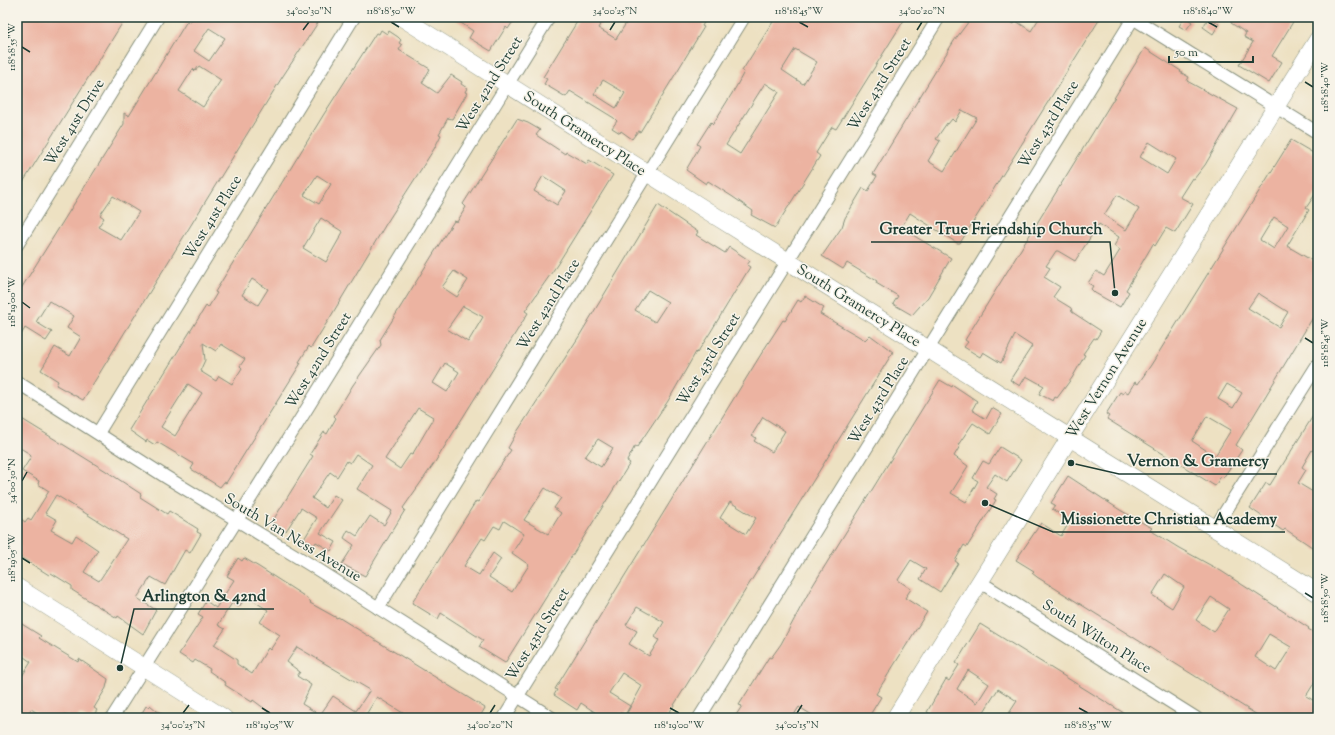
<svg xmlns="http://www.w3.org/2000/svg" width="1335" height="735" font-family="'Sorts Mill Goudy',serif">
  <rect width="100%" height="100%" fill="#f7f3e8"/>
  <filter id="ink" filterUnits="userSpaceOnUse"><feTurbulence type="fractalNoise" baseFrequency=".025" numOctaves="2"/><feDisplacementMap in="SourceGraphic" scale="8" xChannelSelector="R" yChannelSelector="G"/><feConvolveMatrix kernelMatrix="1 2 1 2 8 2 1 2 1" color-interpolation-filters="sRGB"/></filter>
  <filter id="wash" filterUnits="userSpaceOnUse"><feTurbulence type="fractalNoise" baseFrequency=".012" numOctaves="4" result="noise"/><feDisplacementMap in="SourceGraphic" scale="16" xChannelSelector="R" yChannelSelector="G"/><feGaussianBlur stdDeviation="0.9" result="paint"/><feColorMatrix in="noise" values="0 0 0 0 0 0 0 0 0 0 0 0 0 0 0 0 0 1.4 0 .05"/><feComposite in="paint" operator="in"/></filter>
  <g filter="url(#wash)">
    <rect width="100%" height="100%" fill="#ede1c2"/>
    <g id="blocks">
      <g fill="#ecb3a1" fill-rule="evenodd">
        <polygon points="17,17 126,17 17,192"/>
        <path d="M193 17H245L249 19 250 17H312L319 21 281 79 83 400 56 385 58 381 41 370 55 347 70 356 81 337 67 328 74 316 49 301 36 322 52 332 46 341 25 328 17 342V295L124 124V113L129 116 187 21 189 23ZM209 28 225 38 209 61 194 51ZM199 66 221 80 203 107 179 91 193 69 195 71ZM113 196 139 212 121 240 98 227 104 218 100 215Z"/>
        <polygon points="452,17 516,17 508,29 506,27 491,51 469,38 473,31"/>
        <path d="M580 17H605L598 28 616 39 630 17H707L702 26 704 27 656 106 640 132 638 131 632 139 621 131 620 133 612 128 617 121 614 118 570 91 566 97 544 84 547 79 543 77ZM603 80 625 93 616 108 594 94Z"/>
        <path d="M776 17H906L836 129 832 127 816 153 820 156 775 228 751 215 753 211 733 197 708 181 706 184 686 170 700 146 697 144 711 122 713 124 736 87 744 72 742 71ZM795 49 817 62 803 84 782 70ZM765 83 779 92 740 154 726 145Z"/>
        <path d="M972 17H1002L1014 24 1016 21 1031 31 1040 17H1101L960 243H957L910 213 901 228 951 258 928 297 912 315 893 304 898 296 876 283 877 281 847 263 843 269 822 256 842 227 845 218 863 188 868 191 877 176 873 174 885 154 954 41ZM962 110 977 118 944 171 928 161 940 141 936 139 947 123 948 124 952 119 955 122Z"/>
        <polygon points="1185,17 1192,22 1186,30 1179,26"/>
        <polygon points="1209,17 1219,24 1213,34 1203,27"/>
        <polygon points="1234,17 1296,17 1272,56 1282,62 1269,83 1239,65 1253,42 1244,37 1246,33 1231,23"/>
        <path d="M381 30 387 34 389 31 398 37 401 40 399 43 402 45 399 50 430 69 422 83 437 93 451 75 462 82 461 84 467 88 465 92 467 93 452 119 448 118 439 134 441 135 434 149 386 224 331 316 311 348 309 346 299 362 301 363 226 483 224 482 220 487 191 469 194 464 157 442 155 445 147 440 146 442 129 430 206 306 208 308 217 293 215 292 324 114 376 33 379 34ZM317 175 331 184 319 204 304 195ZM321 218 343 232 326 262 303 248ZM252 279 268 289 258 305 242 295ZM203 343 216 351 221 344 245 359 240 366 242 368 232 384 219 376 216 381 200 371 205 360ZM188 384 202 393 175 436 161 427Z"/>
        <path d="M1145 48 1181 71 1180 72 1189 77 1187 81 1238 109 1205 165 1194 179 1192 178 1180 197 1193 204 1188 212 1175 233 1166 228 1155 246 1153 244 1126 290 1129 292 1120 307 1095 293 1091 289 1093 286 1088 283 1096 271 1104 276 1120 250 1114 246 1119 237 1099 224 1075 261 1058 251H1056L1046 266 1050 268 1044 277 1060 287 1053 297 1071 308 1072 312 1101 331 1096 339 1094 338 1083 354 1085 355 1072 378 1057 398 1055 397 1053 401 1039 394 1044 386 1026 376 1020 386 1010 380 1032 346 1015 335 1001 363 983 352 980 357 964 347 968 342 965 340ZM1149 142 1176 159 1167 174 1140 157ZM1117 195 1139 209 1126 230 1104 215Z"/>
        <path d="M517 119 528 123 540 130 536 135 565 154 566 152 587 164 589 160 613 175 557 265 525 311 528 313 435 462 403 508 405 510 365 576 342 564 354 545 344 538 348 530 357 536 370 516 384 525 392 511 357 489 372 465 356 454 350 463 347 461 337 477 330 472 312 498 326 508 334 495 342 500 320 533 336 542 331 551 316 542 314 545 304 539 317 518 301 508 286 531 272 522 313 456 310 454 324 432 327 434 336 418 334 416 353 385 381 345 380 340 445 235 454 221 457 222 466 207 463 204ZM543 176 566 191 557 205 534 191ZM454 271 468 280 457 297 442 287ZM463 306 483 317 468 342 447 329ZM445 363 459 372 447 392 433 383ZM418 408 433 417 432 421 412 455 410 454 400 469 385 459Z"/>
        <path d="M1291 140 1315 154 1314 155 1318 158V190L1306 208 1309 210 1287 246 1318 264V309L1236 445 1242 450 1223 478 1221 476 1215 486 1107 419 1109 416 1106 414 1120 392 1123 394 1125 391 1128 393 1135 382 1138 384 1151 365ZM1274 217 1288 226 1274 249 1260 240ZM1258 293 1288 312 1279 327 1248 308ZM1227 384 1242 393 1233 408 1218 399ZM1207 416 1231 430 1215 456 1192 441Z"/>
        <path d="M658 205 698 232 696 235 725 253 729 247 750 261 747 265 750 267 710 333 697 353 696 352 668 401 637 447 635 446 627 461 630 463 505 663 479 647 483 640 441 613 438 619 412 603 476 501 478 502 499 468 511 450 508 448 517 432 578 338ZM648 290 668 302 655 322 635 310ZM598 439 613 448 601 467 585 457ZM545 488 561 498 554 508 561 513 548 534 524 520ZM504 521 524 534 512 553 529 565 512 592 489 577 501 559 493 553 479 575 464 566 482 538 485 540 494 526 500 529Z"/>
        <path d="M805 296 824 308 820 314 865 340 870 335 893 352 666 718H636L627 713 642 686 622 673 609 693 630 706 625 715 620 713 617 718H604L581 703 577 710 554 695 557 690 555 689 763 351 783 320 785 321 798 300 801 302ZM763 417 785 431 772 452 754 441 756 438 752 435ZM730 502 756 518 746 534 720 518ZM637 607 664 622 655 637 659 640 649 656 629 644 637 631 626 625Z"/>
        <polygon points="940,380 952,387 953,385 977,401 972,410 986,419 992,408 1002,414 990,434 973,423 958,445 960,446 954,456 968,466 951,493 966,502 978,481 973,478 983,461 989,464 1000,447 1021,460 1007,482 995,474 986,487 997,494 994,499 996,500 967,547 964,545 955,561 958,563 940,592 920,579 926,569 911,560 898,580 911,589 905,598 927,612 876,694 881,697 868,718 817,718 799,707 792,718 734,718 742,706 739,705 751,686 769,657 771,658 781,644 810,590"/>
        <polygon points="1318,408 1318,453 1312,450 1302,467 1306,470 1298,483 1318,495 1318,551 1285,529 1283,531 1250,508 1266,483 1270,485"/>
        <path d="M17 416 106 471 141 494 140 497 167 514 169 511 182 519 198 529 197 532 201 534 190 553 185 550 165 585 151 577 137 598 156 610 143 634 118 616 117 618 72 590V586L51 573 49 575 17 555V526L21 519 25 522 28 518 31 520 49 491 38 484 39 481 22 471 31 457 30 454 17 446ZM56 495 127 539 99 581 84 572 98 550 76 535 72 542 51 530 57 520 45 513Z"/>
        <path d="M1068 476 1120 510 1152 528 1150 530 1179 548 1221 571 1309 628 1308 629 1318 635V677L1306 696 1318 703V718H1262L1037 577 1032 573 1034 571 1016 560 1041 523 1061 536 1070 521 1052 509 1055 505 1051 503ZM1165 574 1184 587 1172 608 1152 595ZM1211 597 1229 609 1214 632 1196 620ZM1269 634 1291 647 1276 671 1255 657Z"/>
        <path d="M238 558 242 561 244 558 259 567 304 596 311 602 310 603 337 618 338 617 485 708 479 718H411L377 697 365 716 368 718H277L253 700 252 702 225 685 226 683 209 671 210 669 195 660 193 663 179 654 203 617 198 614 206 601 216 608 234 580 227 576ZM245 598 252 600 268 610 260 622 280 635 270 650 268 648 252 674 237 664V660L214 645 225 629 218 625 232 603 239 607ZM297 647 370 690 356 711 333 696 320 715 302 704 311 685 297 676 300 672 287 662Z"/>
        <polygon points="17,621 41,636 39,638 78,662 79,659 108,679 106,688 94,708 97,710 92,718 87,718 80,714 77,718 72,718 65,714 62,718 45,718 31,709 25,718 17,718 17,684 31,662 17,652"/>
        <path d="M980 624 1101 699 1132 718H1006L1017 701 998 689 980 718H937L927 712 946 679 949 681 959 665 956 663ZM968 670 989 684 977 703 957 689Z"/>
        <polygon points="150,705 157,711 169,718 139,718 146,706 148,707"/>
      </g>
    </g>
  </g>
  <g filter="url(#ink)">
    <use href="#blocks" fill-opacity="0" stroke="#868f7b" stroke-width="1"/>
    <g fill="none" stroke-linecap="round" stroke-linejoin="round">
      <g stroke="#868f7b" stroke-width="14">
        <g id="street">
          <polyline points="1131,17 1318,133"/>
          <polyline points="17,245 158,17"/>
          <polyline points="17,382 166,477 309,564 552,718"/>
          <polyline points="98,433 354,17"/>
          <polyline points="1215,528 1318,364"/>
          <polyline points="980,582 1196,718"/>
          <polyline points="378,608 744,17"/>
          <polyline points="112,718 298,423 549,17"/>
          <polyline points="504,718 939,17"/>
          <polyline points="699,718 1134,17"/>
        </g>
      </g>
      <g stroke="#868f7b" stroke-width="18">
        <g id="secondary">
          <polyline points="401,17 717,217 1318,593"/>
          <polyline points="17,587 224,718"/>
          <polyline points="895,718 1318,39"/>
        </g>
      </g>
      <use href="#street" stroke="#fff" stroke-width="12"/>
      <use href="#secondary" stroke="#fff" stroke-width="17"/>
    </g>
  </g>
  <path fill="none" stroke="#1f3d34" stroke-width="1.5" d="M391 22 399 27M799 22 808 27M1208 22 1217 27M303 30 309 22M610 30 615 22M917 30 922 22M22 47 30 52M1305 82 1313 87M22 302 30 308M1305 338 1313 343M22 481 27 472M22 558 30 563M1305 593 1313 598M262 708 270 713M670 708 679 713M1079 708 1088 713M183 713 189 705M490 713 495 705M797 713 802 705"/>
  <g text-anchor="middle" stroke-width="3" stroke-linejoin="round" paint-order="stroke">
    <g font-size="15" fill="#1f3d34" stroke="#f7f3e8">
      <text transform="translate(489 84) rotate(-58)" y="5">West 42nd Street</text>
      <text transform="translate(879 84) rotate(-58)" y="5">West 43rd Street</text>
      <text transform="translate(74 122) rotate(-58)" y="5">West 41st Drive</text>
      <text transform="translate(1048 124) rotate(-58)" y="5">West 43rd Place</text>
      <text transform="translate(585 133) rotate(33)" y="5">South Gramercy Place</text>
      <text transform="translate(212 217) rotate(-58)" y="5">West 41st Place</text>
      <text transform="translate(548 304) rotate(-58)" y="5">West 42nd Place</text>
      <text transform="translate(859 305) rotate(32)" y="5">South Gramercy Place</text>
      <text transform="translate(708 359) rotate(-58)" y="5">West 43rd Street</text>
      <text transform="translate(318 360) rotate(-58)" y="5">West 42nd Street</text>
      <text transform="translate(1106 378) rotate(-58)" y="5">West Vernon Avenue</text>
      <text transform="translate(878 400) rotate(-58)" y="5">West 43rd Place</text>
      <text transform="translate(293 537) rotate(31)" y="5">South Van Ness Avenue</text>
      <text transform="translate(537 634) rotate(-58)" y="5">West 43rd Street</text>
      <text transform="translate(1097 636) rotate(32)" y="5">South Wilton Place</text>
    </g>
  </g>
  <path fill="none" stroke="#1f3d34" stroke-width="1.5" d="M1115 293L1110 242H871M1071 463L1119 474H1277M985 503L1053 532H1285M120 668L134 609H274"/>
  <g fill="#1f3d34" stroke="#f7f3e8" stroke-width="1.5">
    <circle cx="1115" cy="293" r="4"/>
    <circle cx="1071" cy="463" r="4"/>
    <circle cx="985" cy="503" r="4"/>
    <circle cx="120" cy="668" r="4"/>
  </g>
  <g font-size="16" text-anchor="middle" font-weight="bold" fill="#1f3d34" stroke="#f7f3e8" stroke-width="3" stroke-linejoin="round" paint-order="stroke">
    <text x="991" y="234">Greater True Friendship Church</text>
    <text x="1198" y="466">Vernon &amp; Gramercy</text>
    <text x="1169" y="524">Missionette Christian Academy</text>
    <text x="204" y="601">Arlington &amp; 42nd</text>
  </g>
  <rect width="1335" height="735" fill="none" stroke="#f7f3e8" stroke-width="44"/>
  <path d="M1169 56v6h84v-6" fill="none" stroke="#1f3d34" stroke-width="2"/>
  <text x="1175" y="56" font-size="12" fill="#1f3d34" stroke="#f7f3e8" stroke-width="3" paint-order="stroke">50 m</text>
  <rect x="22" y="22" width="1291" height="691" fill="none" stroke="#1f3d34" stroke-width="1.5"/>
  <g font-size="10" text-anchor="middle" fill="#1f3d34">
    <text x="309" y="14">34°00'30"N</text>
    <text x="391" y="14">118°18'50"W</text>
    <text x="615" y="14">34°00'25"N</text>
    <text x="799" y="14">118°18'45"W</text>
    <text x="922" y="14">34°00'20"N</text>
    <text x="1208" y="14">118°18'40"W</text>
    <text transform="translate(11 47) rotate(-90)" y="4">118°18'55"W</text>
    <text transform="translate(1324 87) rotate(-90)" y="4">118°18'40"W</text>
    <text transform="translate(11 302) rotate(-90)" y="4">118°19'00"W</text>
    <text transform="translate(1324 343) rotate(-90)" y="4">118°18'45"W</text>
    <text transform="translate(11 481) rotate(-90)" y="4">34°00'30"N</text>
    <text transform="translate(11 558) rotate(-90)" y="4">118°19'05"W</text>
    <text transform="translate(1324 598) rotate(-90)" y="4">118°18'50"W</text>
    <text x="183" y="728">34°00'25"N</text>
    <text x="270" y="728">118°19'05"W</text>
    <text x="490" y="728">34°00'20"N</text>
    <text x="679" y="728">118°19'00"W</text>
    <text x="797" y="728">34°00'15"N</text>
    <text x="1088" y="728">118°18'55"W</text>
  </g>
</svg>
